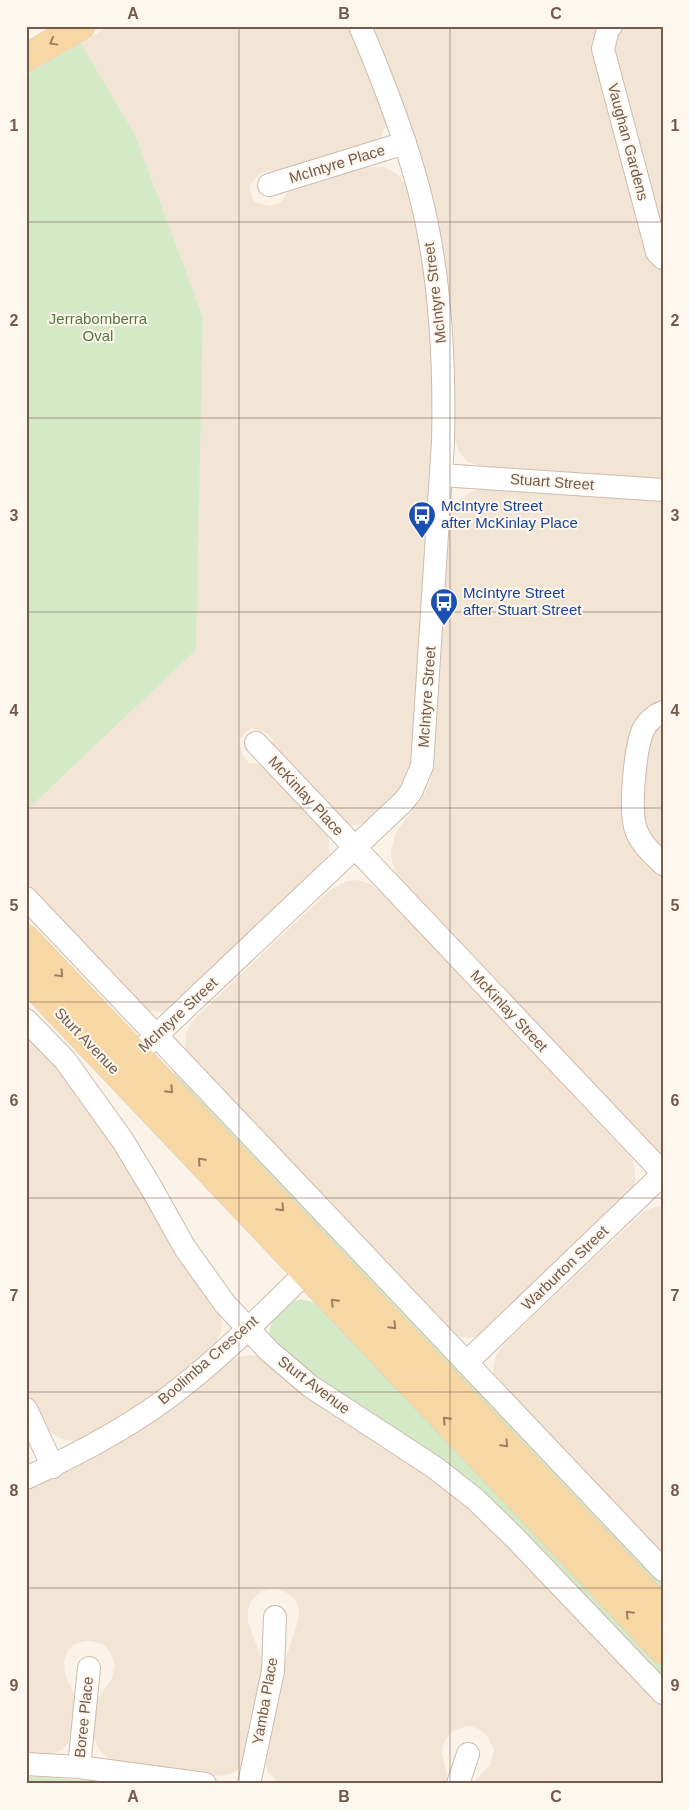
<svg xmlns="http://www.w3.org/2000/svg" width="689" height="1810" font-family="Arial,sans-serif">
  <rect width="100%" height="100%" fill="#fbf3e7"/>
  <g fill="#f3e5d6">
    <polygon points="109,26 350,26 386,120 385,127 380,140 280,175 270,170 261,173 249,186 254,202 270,206 280,203 289,190 366,167 383,167 394,172 401,178 407,189 422,255 429,308 435,423 410,779 370,822 356,825 345,824 272,747 273,739 266,733 251,728 239,740 243,756 249,763 262,764 326,830 329,840 329,854 326,862 169,1010 158,1012 148,1011 26,890 26,811 195,651 203,317 135,135 81,43"/>
    <polygon points="371,26 602,26 658,266 663,270 663,480 479,466 468,462 459,452 454,437 453,371"/>
    <polygon points="623,26 663,26 663,249 612,50"/>
    <polygon points="477,490 494,490 663,501 663,707 658,709 627,819 663,874 663,1160 397,875 392,863 391,851 396,832 423,797 429,784 433,771 450,518 458,501 470,492"/>
    <polygon points="663,722 663,853 646,836 642,819 648,739"/>
    <polygon points="358,880 372,885 385,896 625,1151 632,1159 635,1169 635,1184 631,1192 481,1335 469,1338 453,1336 185,1049 186,1033 195,1018 330,890 347,881"/>
    <polygon points="26,1031 93,1110 219,1311 222,1323 221,1333 215,1345 171,1383 106,1427 77,1441 61,1439 47,1430 26,1390"/>
    <polygon points="663,1206 663,1561 494,1376 493,1369 496,1355 510,1338 642,1213 651,1208"/>
    <polygon points="250,1355 260,1356 464,1500 663,1703 663,1784 472,1784 490,1765 494,1750 488,1737 479,1729 470,1726 464,1727 453,1731 444,1742 442,1753 449,1784 279,1784 268,1772 265,1757 280,1676 298,1621 299,1611 297,1602 289,1594 281,1590 275,1589 262,1591 251,1601 248,1610 248,1621 266,1672 244,1765 239,1770 227,1775 215,1776 113,1761 104,1755 97,1746 93,1736 94,1704 112,1678 115,1665 109,1650 102,1644 92,1641 84,1641 74,1645 67,1652 64,1660 65,1674 78,1703 71,1739 63,1749 54,1753 26,1755 26,1490 70,1470 113,1447 133,1434 229,1361 238,1357"/>
  </g>
  <g fill="#d4e9c6">
    <polygon points="81,43 135,135 203,317 196,642 195,651 26,811 26,75"/>
    <polygon points="176,1071 663,1580 663,1598 172,1075"/>
    <path d="M301 1299 315 1303 323 1309 663 1663V1682L522 1534 312 1378 269 1336C269 1319 285 1303 301 1299Z"/>
    <polygon points="26,1776 119,1783 26,1784"/>
  </g>
  <g fill="none" stroke-linecap="round" stroke-linejoin="round">
    <g stroke="#cdbbad" stroke-width="24">
      <g id="minor">
        <polyline points="611,26 608,29 603,49 657,252 663,258"/>
        <polyline points="269,185 405,143"/>
        <polyline points="441,475 663,490"/>
        <path d="M663 712C655 715 647 722 643 730 635 749 629 811 636 830 641 844 653 854 663 864"/>
        <polyline points="256,743 663,1173"/>
        <polyline points="26,898 663,1570"/>
        <polyline points="26,1020 65,1060 123,1141 152,1189 185,1248 225,1304 269,1351 310,1386 434,1467 475,1499 516,1539 663,1693"/>
        <path d="M123 1067 403 802 411 792 422 766 443 442C445 360 440 270 419 190 404 134 383 80 360 26"/>
        <polyline points="466,1363 663,1174"/>
        <polyline points="26,1409 53,1467"/>
        <path d="M26 1478C81 1453 136 1424 183 1386 231 1348 273 1304 317 1262"/>
        <polyline points="26,1764 79,1767 205,1784"/>
        <polyline points="79,1767 89,1668"/>
        <polyline points="249,1784 273,1671 275,1617"/>
        <polyline points="458,1784 468,1754"/>
      </g>
    </g>
    <g stroke="#d8d1cd" stroke-width="29">
      <g id="major">
        <polyline points="26,58 81,26"/>
        <polyline points="26,939 663,1611"/>
        <polyline points="26,977 663,1650"/>
      </g>
    </g>
    <use href="#minor" stroke="#fff" stroke-width="22"/>
    <use href="#major" stroke="#f7d7a3" stroke-width="28"/>
  </g>
  <defs><path id="oneway-chevron" d="M-2-3.5L2.5 0L-2 3.5" fill="none" stroke-width="1.6" stroke-linecap="round" stroke-linejoin="round" transform="scale(1.25)"/></defs>
  <g stroke="#9b8066">
    <use href="#oneway-chevron" transform="translate(53 42) rotate(151)"/>
    <use href="#oneway-chevron" transform="translate(60 974) rotate(47)"/>
    <use href="#oneway-chevron" transform="translate(170 1090) rotate(47)"/>
    <use href="#oneway-chevron" transform="translate(201 1161) rotate(-133)"/>
    <use href="#oneway-chevron" transform="translate(281 1208) rotate(47)"/>
    <use href="#oneway-chevron" transform="translate(334 1302) rotate(-133)"/>
    <use href="#oneway-chevron" transform="translate(393 1326) rotate(47)"/>
    <use href="#oneway-chevron" transform="translate(446 1420) rotate(-133)"/>
    <use href="#oneway-chevron" transform="translate(505 1444) rotate(47)"/>
    <use href="#oneway-chevron" transform="translate(629 1614) rotate(-133)"/>
  </g>
  <path fill="none" stroke="#745a4c" stroke-width="1" stroke-opacity="0.55" d="M239 26V1784M450 26V1784M26 222H663M26 418H663M26 612H663M26 808H663M26 1002H663M26 1198H663M26 1392H663M26 1588H663"/>
  <defs>
    <g id="bus-pin" transform="scale(1.4375)"><path d="M0 17L-7.5 6A9.5 9.5 0 1 1 7.5 6Z" fill="#1a4fb4" stroke="#fef7ed"/><path d="M-5-6H5V4H4V6H2V4H-2V6H-4V4H-5ZM-3.5-4V0h7V-4ZM-3.5 1.2v1.5H-2V1.2ZM2 1.2v1.5H3.5V1.2Z" fill="#fff"/></g>
  </defs>
  <g fill-rule="evenodd">
    <use href="#bus-pin" x="422" y="515"/>
    <use href="#bus-pin" x="444" y="602"/>
  </g>
  <g text-anchor="middle" stroke-width="4" stroke-linejoin="round" paint-order="stroke">
    <g font-size="15" fill="#745a4c" stroke="#fef7ed">
      <text transform="translate(628 142) rotate(75)" y="5">Vaughan Gardens</text>
      <text transform="translate(337 164) rotate(-17)" y="5">McIntyre Place</text>
      <text transform="translate(435 293) rotate(-97)" y="5">McIntyre Street</text>
      <text transform="translate(552 482) rotate(4)" y="5">Stuart Street</text>
      <text transform="translate(427 697) rotate(-86)" y="5">McIntyre Street</text>
      <text transform="translate(306 796) rotate(47)" y="5">McKinlay Place</text>
      <text transform="translate(509 1011) rotate(47)" y="5">McKinlay Street</text>
      <text transform="translate(178 1015) rotate(-43)" y="5">McIntyre Street</text>
      <text transform="translate(87 1041) rotate(46)" y="5">Sturt Avenue</text>
      <text transform="translate(565 1268) rotate(-44)" y="5">Warburton Street</text>
      <text transform="translate(208 1360) rotate(-41)" y="5">Boolimba Crescent</text>
      <text transform="translate(314 1385) rotate(37)" y="5">Sturt Avenue</text>
      <text transform="translate(265 1701) rotate(-80)" y="5">Yamba Place</text>
      <text transform="translate(84 1717) rotate(-84)" y="5">Boree Place</text>
    </g>
    <g font-size="15" fill="#547944" stroke="#fef7ed">
      <text x="98" y="324">Jerrabomberra<tspan x="98" dy="17">Oval</tspan></text>
    </g>
    <g font-size="15" fill="#164399" stroke="#fef7ed" text-anchor="start">
      <text x="441" y="511">McIntyre Street<tspan x="441" dy="17">after McKinlay Place</tspan></text>
      <text x="463" y="598">McIntyre Street<tspan x="463" dy="17">after Stuart Street</tspan></text>
    </g>
  </g>
  <rect width="689" height="1810" fill="none" stroke="#fef7ed" stroke-width="55"/>
  <rect x="28" y="28" width="634" height="1754" fill="none" stroke="#745a4c" stroke-width="2"/>
  <g font-size="16" text-anchor="middle" font-weight="bold" fill="#745a4c">
    <text x="133" y="19">A</text>
    <text x="344" y="19">B</text>
    <text x="556" y="19">C</text>
    <text x="14" y="131">1</text>
    <text x="675" y="131">1</text>
    <text x="14" y="326">2</text>
    <text x="675" y="326">2</text>
    <text x="14" y="521">3</text>
    <text x="675" y="521">3</text>
    <text x="14" y="716">4</text>
    <text x="675" y="716">4</text>
    <text x="14" y="911">5</text>
    <text x="675" y="911">5</text>
    <text x="14" y="1106">6</text>
    <text x="675" y="1106">6</text>
    <text x="14" y="1301">7</text>
    <text x="675" y="1301">7</text>
    <text x="14" y="1496">8</text>
    <text x="675" y="1496">8</text>
    <text x="14" y="1691">9</text>
    <text x="675" y="1691">9</text>
    <text x="133" y="1802">A</text>
    <text x="344" y="1802">B</text>
    <text x="556" y="1802">C</text>
  </g>
</svg>
